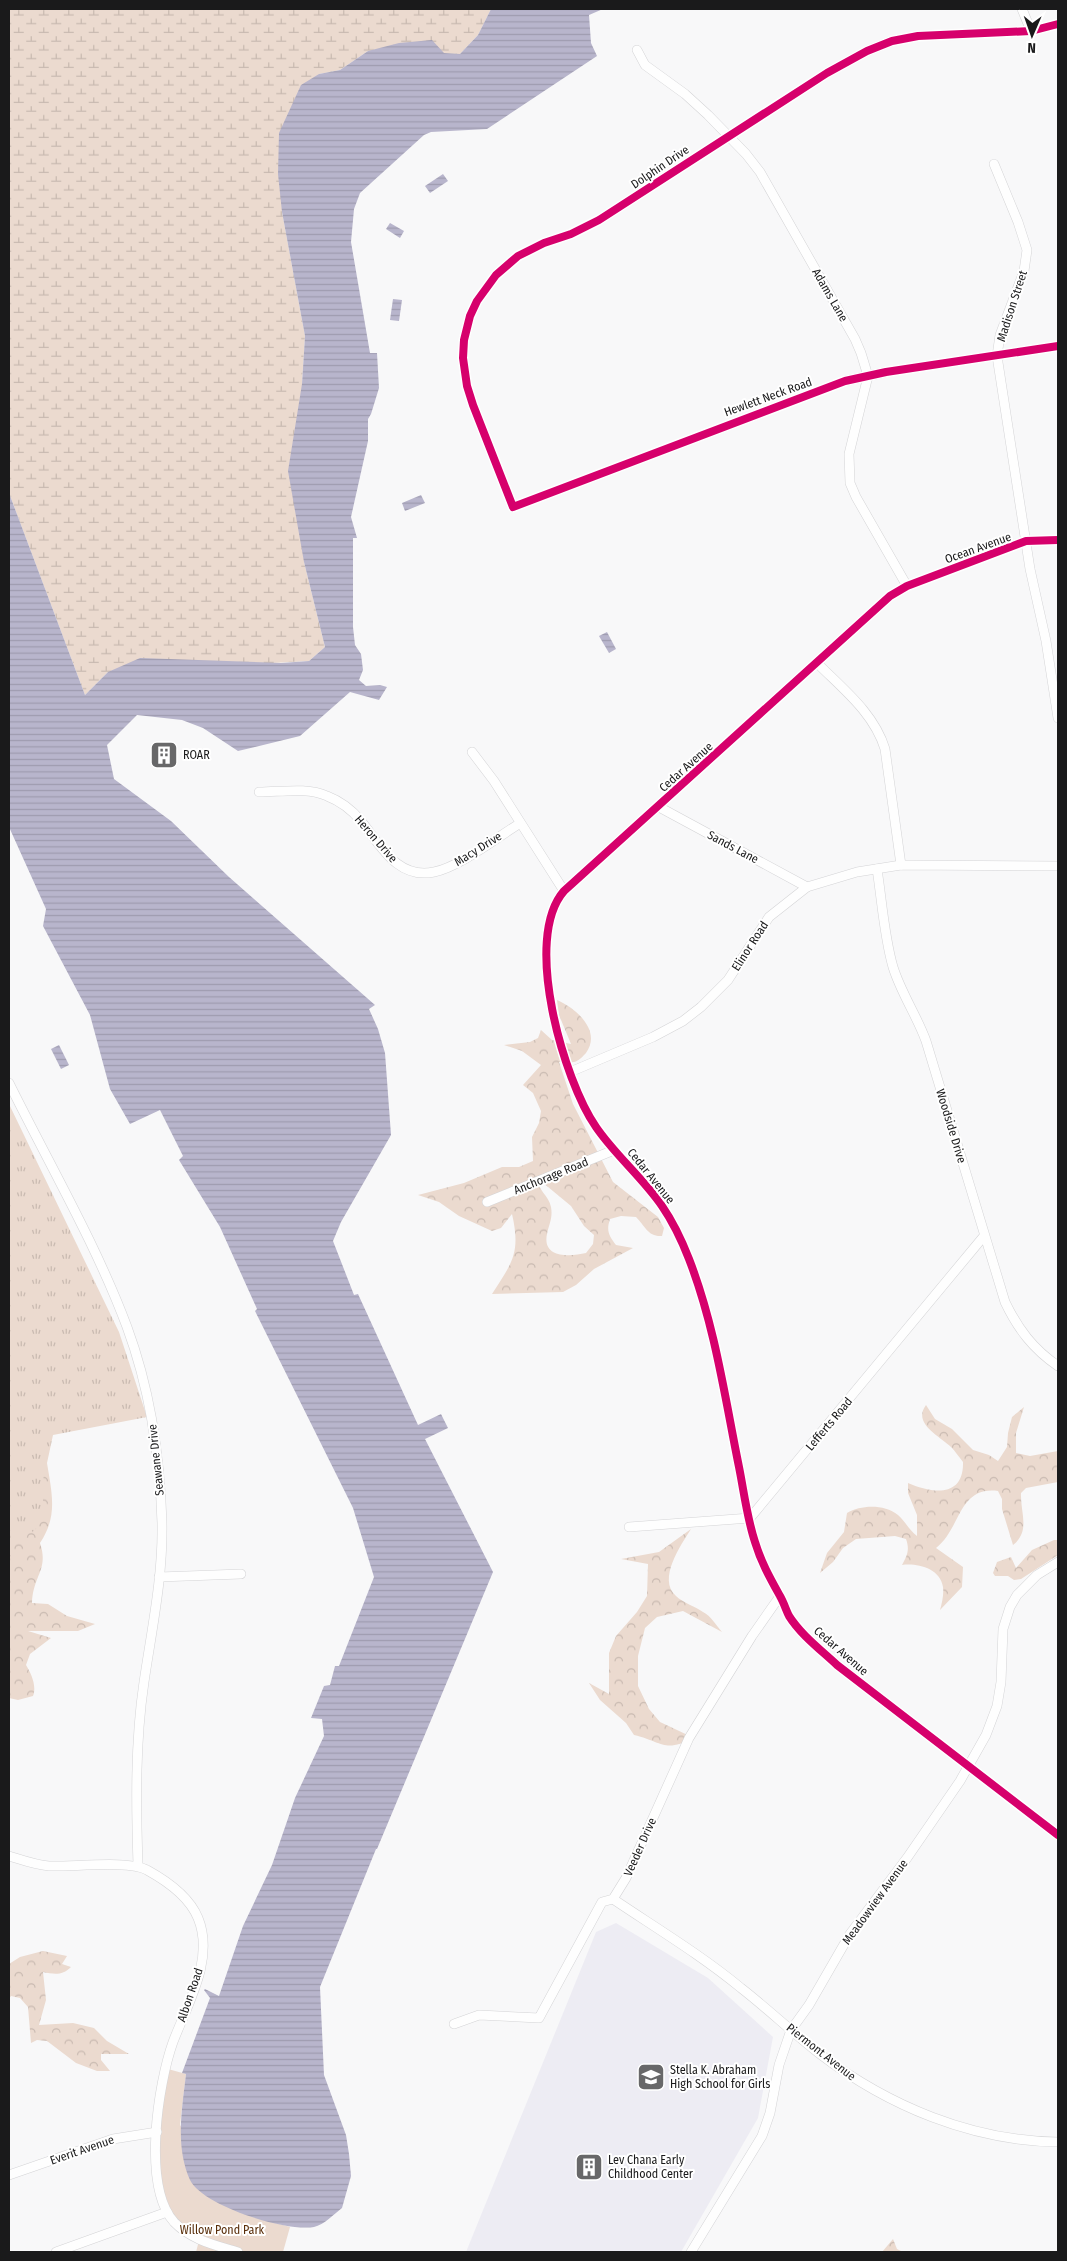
<svg xmlns="http://www.w3.org/2000/svg" width="1067" height="2261" font-family="'Fira Sans Condensed',sans-serif">
  <defs>
    <pattern id="grass-tufts" width="24" height="20" patternUnits="userSpaceOnUse" patternTransform="scale(1.25)"><rect width="24" height="20" fill="#ebdacf"/><path d="M3 7l-1-3M5 7V3M7 7l1-3M15 17l-1-3M17 17v-4M19 17l1-3" fill="none" stroke="#c9bab1"/></pattern>
    <pattern id="forest-crowns" width="20" height="18" patternUnits="userSpaceOnUse" patternTransform="scale(1.25)"><rect width="20" height="18" fill="#ebdacf"/><path d="M2 6a3 3 0 1 1 6 0M12 15a3 3 0 1 1 6 0" fill="none" stroke="#c9bab1"/></pattern>
    <pattern id="wetland-marsh" width="20" height="14" patternUnits="userSpaceOnUse" patternTransform="scale(1.25)"><rect width="20" height="14" fill="#ebdacf"/><path d="M1 5h8M5 5V1M11 12h8M15 12V8" fill="none" stroke="#c9bab1"/></pattern>
    <pattern id="water-rules" width="6" height="5" patternUnits="userSpaceOnUse" patternTransform="scale(1.25)"><rect width="6" height="5" fill="#b8b5cc"/><path d="M0 2.5h6" fill="none" stroke="#9e9baf"/></pattern>
  </defs>
  <rect width="100%" height="100%" fill="#f8f8f9"/>
  <polygon fill="#edecf3" points="616,1923 708,1978 773,2037 758,2118 681,2252 466,2252 596,1932"/>
  <polygon fill="url(#grass-tufts)" points="9,1104 119,1332 147,1417 53,1435 47,1463 46,1524 9,1611"/>
  <g fill="url(#forest-crowns)" fill-rule="evenodd">
    <path d="M557 1000C576 1008 602 1031 586 1053 583 1056 579 1061 574 1062 570 1063 563 1062 559 1062L573 1104 613 1182 658 1217 664 1228 662 1236C648 1237 645 1226 636 1217L621 1216 610 1219C606 1231 609 1236 616 1245L633 1248 594 1269 576 1285 563 1292 492 1294C512 1263 521 1253 512 1214L501 1228 492 1231 459 1216 439 1202 418 1195 464 1183 502 1167H519L533 1161 532 1137 539 1123 541 1111 533 1093 523 1085 541 1065 522 1051 504 1045 530 1042 538 1038 541 1030 552 1040 571 1044 559 1015ZM536 1177 571 1206 584 1226 594 1235 593 1244 586 1253C569 1257 542 1258 547 1234 549 1224 553 1218 551 1207 549 1196 537 1189 536 1177Z"/>
    <path d="M926 1405 935 1419 952 1429 973 1450 989 1455 998 1461 1007 1447 1008 1433 1012 1417 1024 1407 1016 1433V1453L1030 1456 1058 1451V1482L1026 1488 1021 1493C1020 1512 1031 1531 1013 1545L1002 1509V1499L998 1491C958 1486 961 1529 936 1548L963 1567 962 1587 940 1610C942 1603 944 1594 943 1587 940 1568 917 1563 902 1565 907 1556 910 1550 906 1539L895 1536 856 1539 843 1548 833 1562 820 1573 827 1553 844 1532 847 1513C861 1505 884 1504 898 1515 905 1521 909 1530 917 1536V1515L908 1493V1483C931 1493 964 1499 963 1462 959 1457 955 1451 951 1447 940 1436 912 1424 926 1405Z"/>
    <path d="M47 1463C52 1494 58 1516 40 1543 49 1570 33 1575 32 1603L48 1604 67 1616 95 1624 78 1631H28L51 1638 30 1654 26 1665C31 1673 37 1686 33 1696L18 1700 9 1698V1575L11 1555 9 1530 31 1533C49 1520 41 1499 43 1480 44 1474 46 1469 47 1463Z"/>
    <path d="M691 1529C681 1545 657 1579 676 1596 683 1603 695 1606 703 1612 711 1616 716 1625 722 1632L683 1611 657 1617 645 1628 638 1656V1686L649 1709 660 1722 694 1738C664 1753 663 1742 634 1735L626 1723 600 1700 589 1683 609 1694V1653L616 1636 637 1612 647 1596 648 1564 621 1559 659 1552Z"/>
    <polygon points="1054,1540 1058,1540 1058,1555 1021,1579 1014,1580 1008,1576 995,1576 993,1573 997,1562 1011,1557 1016,1568 1032,1550"/>
    <path d="M43 1951 67 1956 62 1964 71 1967C62 1976 54 1974 43 1972L46 2000 39 2025 73 2023 94 2028 107 2041 129 2054H101V2060L110 2071H97L76 2063 47 2041 37 2040 31 2043 28 2007 20 1998 11 1996 9 1999V1964L20 1957Z"/>
    <polygon points="893,2239 897,2249 903,2252 882,2252"/>
  </g>
  <polygon fill="url(#wetland-marsh)" points="9,9 491,9 478,35 460,54 368,51 340,70 319,74 282,212 305,336 302,384 304,562 325,647 309,661 108,672 85,695 9,493"/>
  <path fill="#ebdacf" d="M168 2069 186 2074 180 2125 241 2213 290 2227 283 2252H196L200 2237C193 2231 182 2226 176 2218 149 2182 159 2111 168 2069Z"/>
  <g fill="url(#water-rules)">
    <path d="M491 9H603L589 15 591 43 597 56 487 129 431 132 424 135 360 193 354 209 351 242 370 353H377L379 388 371 414 368 419V441L351 517 357 538H353V627L355 645 361 654 363 670 359 680 366 686 380 685 387 687 379 700 350 692 300 736 238 751 203 728 182 720 137 715 107 745 114 779 171 821 229 877 375 1005 369 1009 378 1029 385 1053 391 1135 341 1222 333 1241 354 1295 358 1294 418 1425 441 1414 448 1428 425 1439 493 1572 377 1849H376L320 1987 324 2075 346 2135 349 2154 351 2176 342 2208C334 2214 324 2225 314 2227 286 2232 203 2206 190 2180 175 2147 182 2109 186 2074L182 2073 210 1998 204 1990 205 1989 219 1996 243 1926 272 1865 295 1798 324 1736 322 1719 311 1718 324 1686 330 1685 335 1666H339L374 1577 353 1508 255 1311 257 1309 220 1227 179 1160 183 1156 160 1110 130 1124 110 1089 90 1015 43 926 46 909 9 827V493L85 695 108 672 140 658 281 663 309 661 325 647 304 562 288 471 302 384 305 336 282 212 278 174 279 133 301 85 319 74 340 70 368 51 399 43 432 40 444 53 460 54 478 35Z"/>
    <polygon points="443,174 448,181 430,193 425,186"/>
    <polygon points="390,223 404,231 400,238 386,229"/>
    <polygon points="393,299 402,300 399,321 390,320"/>
    <polygon points="421,495 425,503 405,511 402,503"/>
    <polygon points="607,632 616,649 609,653 599,636"/>
    <polygon points="59,1045 69,1065 61,1069 51,1049"/>
  </g>
  <g fill="none" stroke-linecap="round" stroke-linejoin="round">
    <g stroke="#d4d4d6" stroke-width="10">
      <g id="minor">
        <polyline points="1022,9 1031,31"/>
        <polyline points="1058,24 1031,31 918,36 892,41 867,51 827,73 599,220 571,234 544,243 518,256 496,275 477,301 470,316 464,340 463,358 467,386 473,405 513,507 845,381 886,372 1058,346"/>
        <polyline points="637,50 645,65 685,94 708,115 746,154 760,172 855,339 861,353 868,376 849,454 850,483 856,497 907,586"/>
        <polyline points="994,164 1018,222 1027,250 1024,271 1000,335 997,356 1030,569 1046,641 1058,718"/>
        <path d="M1058 540 1026 541 907 586 890 596 564 891C522 939 564 1081 596 1127 615 1155 643 1178 662 1206 673 1222 682 1241 689 1259 715 1326 725 1398 739 1467 744 1492 747 1518 755 1542 761 1562 770 1578 780 1596 784 1603 786 1610 789 1616 801 1635 821 1650 837 1665L1058 1835"/>
        <path d="M817 663C843 689 874 713 885 749L901 865"/>
        <polyline points="472,752 494,781 564,891"/>
        <path d="M259 792C281 792 307 787 327 796 340 801 352 810 361 821 380 844 397 880 434 872 459 867 496 838 519 824"/>
        <polyline points="659,807 807,887"/>
        <path d="M877 869C882 901 884 936 893 967 901 993 917 1016 926 1041L1005 1302C1018 1329 1033 1349 1058 1366"/>
        <polyline points="570,1072 653,1037 683,1021 701,1007 728,980 769,917 807,887 857,872 901,865 1058,866"/>
        <path d="M9 1083C48 1162 96 1244 127 1327 150 1389 160 1457 162 1523 163 1577 152 1628 144 1682 135 1743 136 1804 138 1865"/>
        <polyline points="487,1202 614,1150"/>
        <polyline points="629,1527 750,1518 984,1236"/>
        <polyline points="159,1577 241,1574"/>
        <path d="M9 1856C22 1860 35 1865 49 1866 72 1867 130 1860 147 1870 167 1881 189 1896 198 1918 215 1959 187 2005 173 2042 158 2084 142 2186 174 2222 191 2240 215 2245 238 2252"/>
        <path d="M613 1899C656 1928 701 1955 741 1988 768 2009 793 2033 820 2054 888 2106 972 2141 1058 2142"/>
        <polyline points="454,2024 479,2015 539,2018 602,1902 613,1899 626,1878 689,1738 752,1636 780,1596"/>
        <polyline points="9,2175 113,2139 157,2132"/>
        <polyline points="56,2252 167,2212"/>
        <polyline points="691,2252 762,2136 770,2113 779,2065 791,2030 809,2005 850,1934 907,1858 960,1781 986,1735 997,1706 1001,1682 1003,1629 1010,1607 1017,1595 1037,1575 1058,1562"/>
      </g>
    </g>
    <use href="#minor" stroke="#fefefe" stroke-width="9"/>
    <g stroke="#fff" stroke-width="11">
      <g id="cycleway">
        <polyline points="1058,24 1031,31 918,36 892,41 867,51 827,73 599,220 571,234 544,243 518,256 496,275 477,301 470,316 464,340 463,358 467,386 473,405 513,507 845,381 886,372 1058,346"/>
        <path d="M1058 540 1026 541 907 586 890 596 564 891C522 939 564 1081 596 1127 615 1155 643 1178 662 1206 673 1222 682 1241 689 1259 715 1326 725 1398 739 1467 744 1492 747 1518 755 1542 761 1562 770 1578 780 1596 784 1603 786 1610 789 1616 801 1635 821 1650 837 1665L1058 1835"/>
      </g>
    </g>
    <use href="#cycleway" stroke="#d6006c" stroke-width="8"/>
  </g>
  <defs>
    <g id="building-square" transform="scale(1.4375)"><rect x="-9" y="-9" width="18" height="18" rx="4" fill="#686869" stroke="#fff"/><path d="M-4-6H4V6H1V3H-1V6H-4ZM-2.5-4.3h1.7v1.8h-1.7ZM.8-4.3h1.7v1.8H.8ZM-2.5-1h1.7V.8h-1.7ZM.8-1h1.7V.8H.8Z" fill="#fff"/></g>
    <g id="school-square" transform="scale(1.4375)"><rect x="-9" y="-9" width="18" height="18" rx="4" fill="#686869" stroke="#fff"/><path d="M0-5L7-2L0 1L-7-2ZM-4 1L0 2.5L4 1V4Q0 6-4 4Z" fill="#fff"/></g>
  </defs>
  <g fill-rule="evenodd">
    <use href="#building-square" x="164" y="755"/>
    <use href="#school-square" x="651" y="2077"/>
    <use href="#building-square" x="589" y="2167"/>
  </g>
  <g text-anchor="middle" stroke-width="4" stroke-linejoin="round" paint-order="stroke">
    <g font-size="12" fill="#1a1a1b" stroke="#fff">
      <text transform="translate(660 167) rotate(-34)" y="4">Dolphin Drive</text>
      <text transform="translate(830 295) rotate(60)" y="4">Adams Lane</text>
      <text transform="translate(1012 306) rotate(-72)" y="4">Madison Street</text>
      <text transform="translate(768 397) rotate(-20)" y="4">Hewlett Neck Road</text>
      <text transform="translate(978 548) rotate(-20)" y="4">Ocean Avenue</text>
      <text transform="translate(686 767) rotate(-42)" y="4">Cedar Avenue</text>
      <text transform="translate(376 839) rotate(49)" y="4">Heron Drive</text>
      <text transform="translate(733 847) rotate(28)" y="4">Sands Lane</text>
      <text transform="translate(478 849) rotate(-32)" y="4">Macy Drive</text>
      <text transform="translate(750 946) rotate(-57)" y="4">Elinor Road</text>
      <text transform="translate(951 1126) rotate(73)" y="4">Woodside Drive</text>
      <text transform="translate(551 1176) rotate(-22)" y="4">Anchorage Road</text>
      <text transform="translate(651 1176) rotate(51)" y="4">Cedar Avenue</text>
      <text transform="translate(829 1424) rotate(-50)" y="4">Lefferts Road</text>
      <text transform="translate(156 1460) rotate(-96)" y="4">Seawane Drive</text>
      <text transform="translate(841 1651) rotate(41)" y="4">Cedar Avenue</text>
      <text transform="translate(640 1847) rotate(-66)" y="4">Veeder Drive</text>
      <text transform="translate(875 1902) rotate(-54)" y="4">Meadowview Avenue</text>
      <text transform="translate(190 1995) rotate(-71)" y="4">Albon Road</text>
      <text transform="translate(821 2052) rotate(38)" y="4">Piermont Avenue</text>
      <text transform="translate(82 2150) rotate(-19)" y="4">Everit Avenue</text>
    </g>
    <g font-size="12" fill="#1a1a1b" stroke="#fff" text-anchor="start">
      <text x="183" y="759">ROAR</text>
      <text x="670" y="2074">Stella K. Abraham<tspan x="670" dy="14">High School for Girls</tspan></text>
      <text x="608" y="2164">Lev Chana Early<tspan x="608" dy="14">Childhood Center</tspan></text>
    </g>
    <g font-size="12" fill="#582d09" stroke="#fff">
      <text x="222" y="2234">Willow Pond Park</text>
    </g>
  </g>
  <rect width="1067" height="2261" fill="none" stroke="#1a1a1b" stroke-width="20"/>
  <g transform="translate(1032 35) rotate(182)" stroke="#ffffff" stroke-width="4" paint-order="stroke">
  <path d="M0-4L9 19L0 12L-9 19Z" fill="#1a1a1b"/>
  <text y="-8" font-size="14" font-weight="bold" text-anchor="middle" fill="#1a1a1b">N</text>
  </g>
</svg>
